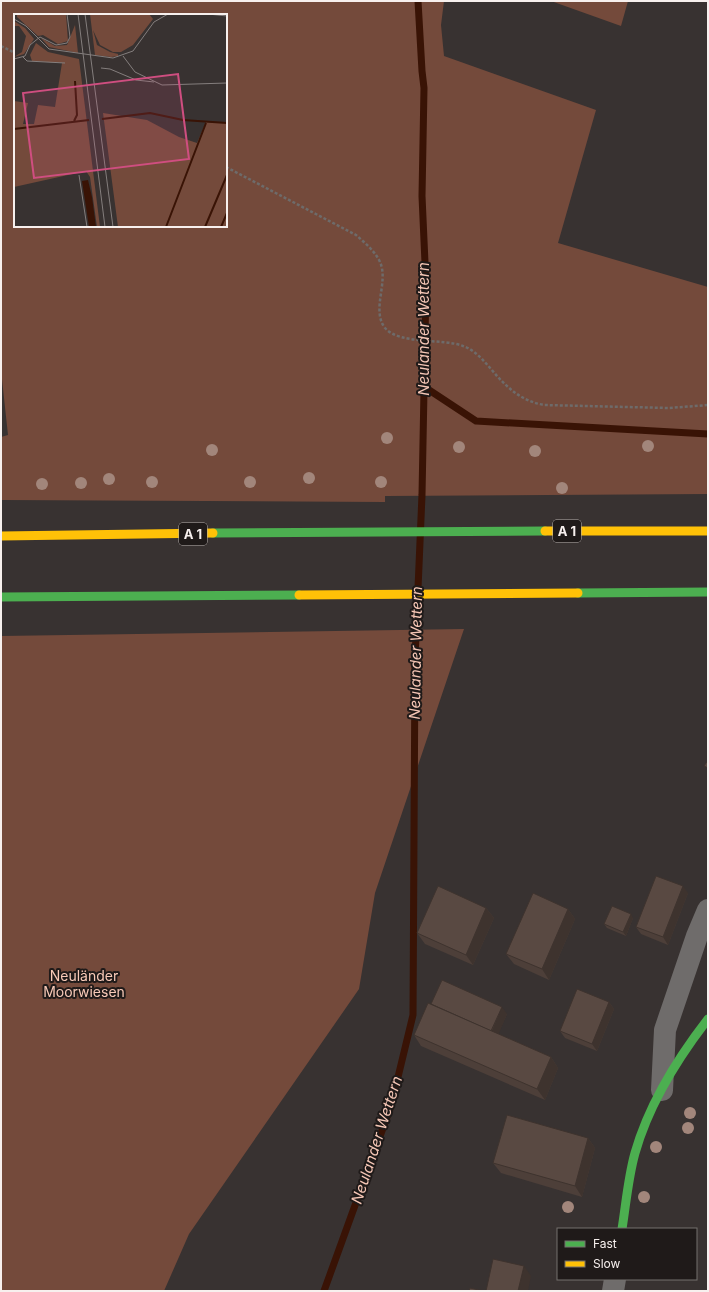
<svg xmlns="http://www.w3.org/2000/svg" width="709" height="1292" font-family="Inter,sans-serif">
  <rect width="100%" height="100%" fill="#383231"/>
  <g fill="#744a3b" fill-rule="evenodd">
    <path d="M1 1H444L441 25 444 56 596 110 558 243 708 287V494L385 496V502L1 500V437L8 435 1 370ZM15 15H226V226H15Z"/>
    <polygon points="551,1 628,1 621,26"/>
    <polygon points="464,629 375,893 359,989 189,1234 164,1291 1,1291 1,636"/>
  </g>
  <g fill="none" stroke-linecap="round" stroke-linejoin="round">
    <g stroke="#391305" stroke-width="7">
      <polyline points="423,386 476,421 708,434"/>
      <polyline points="324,1291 391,1106 413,1015 415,659 422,495 426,285 422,196 424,88 422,71 418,1"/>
    </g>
    <g stroke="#6e6b6a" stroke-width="2.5" stroke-dasharray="3 2" stroke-linecap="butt">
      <polyline points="1,46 15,53"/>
      <path d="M226 167 356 235C365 243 375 251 380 262 389 282 371 310 385 328 400 345 442 338 463 346 475 350 483 360 491 369 506 387 521 401 544 405L669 408 708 405"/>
    </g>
    <g stroke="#6f6c6b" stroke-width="22">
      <polyline points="662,1090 665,1030 697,936 708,910"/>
      <polyline points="613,1291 615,1279"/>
    </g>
    <g stroke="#4caf50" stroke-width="9">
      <polyline points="213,533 545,531"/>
      <polyline points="578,593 708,592"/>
      <polyline points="1,597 299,595"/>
      <path d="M622 1229C626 1204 628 1178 635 1153 649 1104 677 1059 708 1019"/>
    </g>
    <g stroke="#ffc107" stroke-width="9">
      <polyline points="545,531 708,531"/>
      <polyline points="1,536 213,533"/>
      <polyline points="299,595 578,593"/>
    </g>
  </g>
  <g fill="#a2867b">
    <circle cx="387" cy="438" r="6"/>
    <circle cx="648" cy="446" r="6"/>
    <circle cx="459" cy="447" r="6"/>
    <circle cx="212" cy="450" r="6"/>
    <circle cx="535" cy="451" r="6"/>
    <circle cx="309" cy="478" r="6"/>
    <circle cx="109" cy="479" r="6"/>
    <circle cx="152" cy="482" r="6"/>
    <circle cx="250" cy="482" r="6"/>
    <circle cx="381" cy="482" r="6"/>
    <circle cx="81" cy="483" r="6"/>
    <circle cx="42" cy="484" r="6"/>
    <circle cx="562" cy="488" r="6"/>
    <circle cx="690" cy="1113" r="6"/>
    <circle cx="688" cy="1128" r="6"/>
    <circle cx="656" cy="1147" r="6"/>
    <circle cx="644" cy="1197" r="6"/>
    <circle cx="568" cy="1207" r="6"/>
  </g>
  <g fill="#4d3f39">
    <polygon points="688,893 668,945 641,934 636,927"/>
    <polygon points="486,908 494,918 473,965 425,944 417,933"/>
    <polygon points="568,909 575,919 549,980 514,964 506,954"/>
    <polygon points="633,918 626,936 607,928 604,924"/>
    <polygon points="609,1002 614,1009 597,1051 565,1038 560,1031"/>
    <polygon points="431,1004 507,1014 498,1034 551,1057 558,1068 545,1100 421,1046 414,1035"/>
    <polygon points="588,1138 595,1148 582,1197 501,1173 493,1163"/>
  </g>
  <g fill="#3e332e">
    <polygon points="683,886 688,893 668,945 663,937"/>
    <polygon points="486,908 494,918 473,965 466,955"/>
    <polygon points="568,909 575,919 549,980 542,969"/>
    <polygon points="631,914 633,918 626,936 623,932"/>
    <polygon points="609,1002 614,1009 597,1051 592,1044"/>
    <polygon points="502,1007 507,1014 496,1040 491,1033"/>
    <polygon points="551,1057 558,1068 545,1100 537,1089"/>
    <polygon points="588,1138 595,1148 582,1197 575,1186"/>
    <polygon points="524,1266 531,1276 528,1291 518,1291"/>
  </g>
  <g fill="#594942" stroke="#3e332e">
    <polygon points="708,760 708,768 704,766"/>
    <polygon points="656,876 683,886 663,937 636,927"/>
    <polygon points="438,886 486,908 466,955 417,933"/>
    <polygon points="533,893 568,909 542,969 506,954"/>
    <polygon points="612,906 631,914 623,932 604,924"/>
    <polygon points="442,980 502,1007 491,1031 431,1004"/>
    <polygon points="577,989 609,1002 592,1044 560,1031"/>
    <polygon points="428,1003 551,1057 537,1089 414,1035"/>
    <polygon points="507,1115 588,1138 575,1186 493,1163"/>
    <polygon points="493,1259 524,1266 518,1291 486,1291"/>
    <polygon points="470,1288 483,1291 469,1291"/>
  </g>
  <g text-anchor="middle" stroke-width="4" stroke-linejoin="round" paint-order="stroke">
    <g fill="#1f1a19" stroke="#b6b0ae" stroke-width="1">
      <rect x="553" y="520" width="28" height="22" rx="3"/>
      <rect x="179" y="523" width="28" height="22" rx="3"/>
    </g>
    <g font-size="13" font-weight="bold" fill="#f7f0ee">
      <text x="567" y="536">A 1</text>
      <text x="193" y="539">A 1</text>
    </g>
    <g font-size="14" fill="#f9cab8" stroke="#1f1a19">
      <text x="84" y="981">Neuländer<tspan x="84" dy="16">Moorwiesen</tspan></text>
    </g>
    <g font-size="15" font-style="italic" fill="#f6c7b6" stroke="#1f1a19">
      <text transform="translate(424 329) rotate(-90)" y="5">Neulander Wettern</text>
      <text transform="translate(416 653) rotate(-89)" y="5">Neulander Wettern</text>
      <text transform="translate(377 1140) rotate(-72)" y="5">Neulander Wettern</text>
    </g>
  </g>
  <g transform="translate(14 14)">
    <rect width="213" height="213" fill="#383231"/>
    <path d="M3 0H52L54 27 44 30 29 21 24 22 3 3ZM76 0H135L139 5 119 31 107 38H99L86 31 79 16 83 31 96 38 104 40V42L97 43 81 41ZM0 7 11 14 20 25 10 40 0 43 8 38 12 22 5 12H0ZM61 11 64 39 35 33 27 24 41 32 53 31ZM22 29 34 38 65 45 86 213H83L76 163 72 157 0 173V87L14 89 9 110H20L24 91 41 93 48 49 18 47 16 41ZM89 99 133 106 165 123 183 129 192 108 213 109V213H104Z" fill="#744a3b"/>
    <path d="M74 166 78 183 82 213H75L68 167Z" fill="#391305"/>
    <path fill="none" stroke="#391305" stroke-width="2" d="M88 105 136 99 169 106 213 109M60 107 63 101 61 67M0 115 75 106M152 213 192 109M191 213 213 161M207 213 213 199"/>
    <path fill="none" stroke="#847e7d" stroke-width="1" d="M64 0 91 213M71 0 99 213M194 0 213 2M0 5 12 12 35 35 99 44 119 37 140 8 154 0M109 42 121 58 148 71 213 69M9 43 13 47 51 49M0 45 11 42 16 31 26 23 42 31 53 29 56 23 53 0M87 54 96 55 122 66 140 68M65 161 73 213"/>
    <path fill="#cf4e80" fill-opacity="0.15" stroke="#cf4e80" stroke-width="2" d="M164 60 175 145 20 164 9 79Z"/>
    <rect width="213" height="213" fill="none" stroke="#f7f0ee" stroke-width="2"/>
  </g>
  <rect width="709" height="1292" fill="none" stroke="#f7f0ee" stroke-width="4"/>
  <rect x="557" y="1228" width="140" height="52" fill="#1f1a19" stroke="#75706e"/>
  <rect x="565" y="1241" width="20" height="6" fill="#4caf50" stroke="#75706e"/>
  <text x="593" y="1248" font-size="12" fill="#f7f0ee">Fast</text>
  <rect x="565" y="1261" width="20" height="6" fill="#ffc107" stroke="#75706e"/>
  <text x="593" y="1268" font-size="12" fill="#f7f0ee">Slow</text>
</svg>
